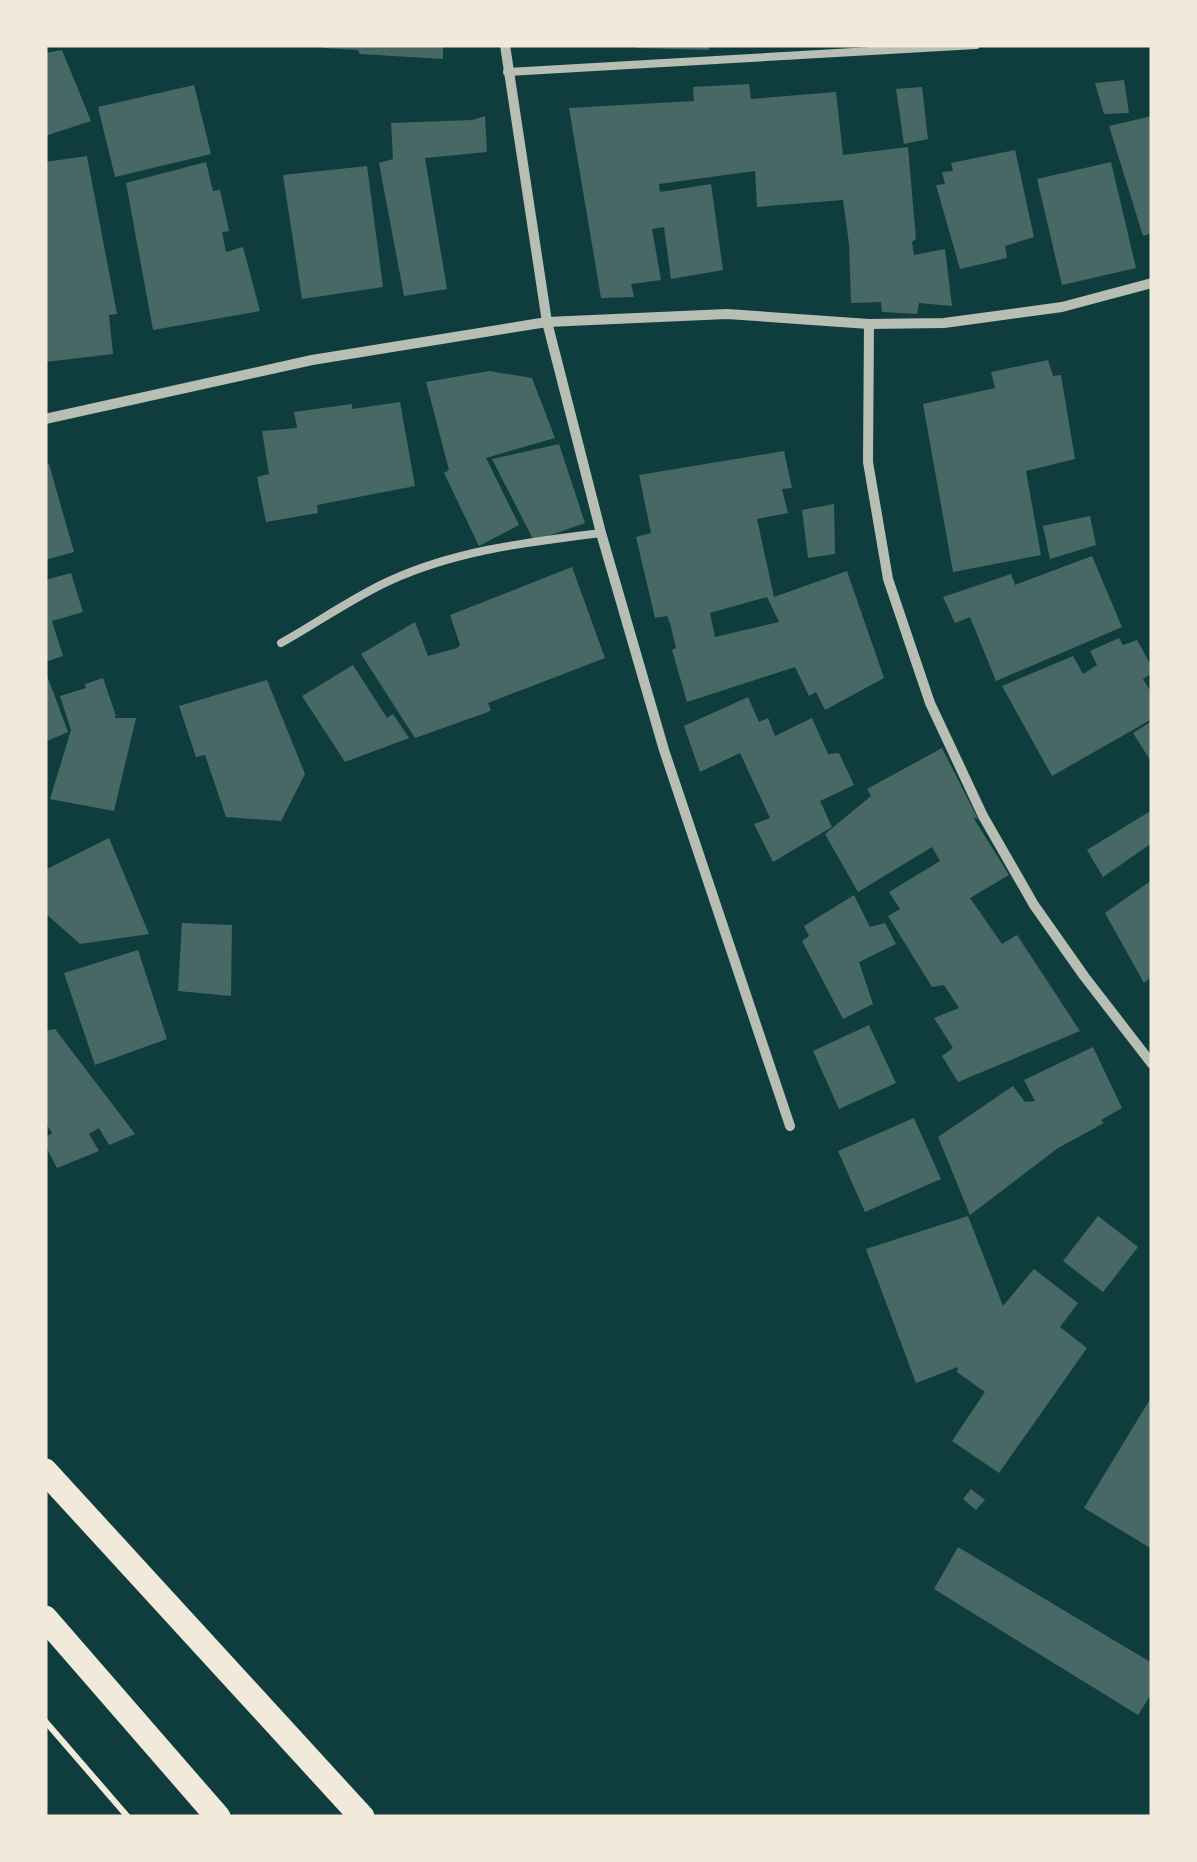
<svg xmlns="http://www.w3.org/2000/svg" width="1197" height="1862" font-family="'DM Sans',sans-serif">
	<style>
		.building { fill: #486865; fill-rule: evenodd }
		.lines { fill: none; stroke-linecap: round; stroke-linejoin: round }
		.path { stroke: #f1e9da; stroke-width: 6 }
		.service { stroke: #b8beb3; stroke-width: 8 }
		.minor { stroke: #b8beb3; stroke-width: 10 }
		.primary { stroke: #f1e9da; stroke-width: 25 }
	</style>
	<rect width="100%" height="100%" fill="#0f3d3e"/>
	<g class="building">
		<polygon points="323,45 443,45 443,59 360,54 358,50 323,48"/>
		<polygon points="636,45 709,45 709,50 636,48"/>
		<polygon points="62,50 91,121 45,136 45,53"/>
		<polygon points="1124,80 1129,113 1104,114 1095,83"/>
		<polygon points="749,84 751,99 836,92 843,155 908,147 916,239 912,242 914,255 945,249 952,306 919,303 917,314 882,312 881,302 851,303 849,244 843,200 757,207 755,171 659,184 660,192 711,184 723,270 671,279 664,227 652,229 661,280 631,284 634,297 601,298 569,108 694,101 693,87"/>
		<polygon points="194,85 211,154 115,177 98,107"/>
		<polygon points="922,87 928,139 904,144 896,89"/>
		<polygon points="485,116 487,152 425,158 447,289 404,296 379,163 393,159 391,123 472,120"/>
		<polygon points="1152,116 1152,233 1143,236 1109,126"/>
		<polygon points="1015,150 1034,237 1005,246 1007,258 960,269 936,185 945,184 942,172 953,171 951,163"/>
		<polygon points="87,156 117,314 109,315 113,354 45,362 45,162"/>
		<polygon points="206,162 213,191 220,190 229,231 222,232 226,252 243,247 260,311 153,330 126,183"/>
		<polygon points="1111,162 1136,268 1062,285 1037,179"/>
		<polygon points="367,166 383,287 302,299 283,175"/>
		<polygon points="1048,360 1053,376 1061,375 1075,459 1026,471 1041,555 953,572 923,404 995,388 991,372"/>
		<polygon points="489,371 532,378 555,438 486,458 519,525 479,546 444,473 449,470 426,382"/>
		<polygon points="400,402 415,486 317,505 318,513 266,522 257,477 269,474 262,431 297,428 294,412 352,404 352,409"/>
		<polygon points="559,444 585,523 534,541 492,459"/>
		<path d="M784,451L792,488L782,489L788,513L757,519L774,597L847,571L884,678L825,710L816,692L809,696L795,667L687,702L672,650L676,648L670,623L667,616L655,618L636,537L651,533L639,475ZM767,597L779,622L715,637L710,613Z"/>
		<polygon points="49,464 74,552 45,560 45,465"/>
		<polygon points="834,504 835,554 808,558 802,510"/>
		<polygon points="1090,516 1096,545 1050,559 1043,526"/>
		<polygon points="1092,556 1122,627 996,681 970,617 955,623 943,597 1011,574 1015,585"/>
		<polygon points="572,567 605,658 488,703 491,710 488,712 415,738 361,654 415,622 428,656 457,648 460,645 450,615"/>
		<polygon points="71,573 83,612 52,621 63,656 45,662 45,580"/>
		<polygon points="1119,638 1123,645 1137,640 1152,667 1152,673 1143,679 1152,694 1152,719 1052,776 1002,686 1073,656 1083,674 1097,665 1090,651"/>
		<polygon points="353,665 387,718 393,714 409,738 345,762 302,696"/>
		<polygon points="45,670 68,732 45,742"/>
		<polygon points="103,678 116,716 114,718 136,718 114,811 50,799 71,730 60,696 86,688 85,684"/>
		<polygon points="267,680 305,774 281,821 226,817 205,755 196,757 179,706"/>
		<polygon points="748,697 759,722 768,718 775,736 812,718 828,754 839,753 854,785 820,801 832,827 773,862 754,824 770,818 740,753 700,772 684,726"/>
		<polygon points="1152,721 1152,763 1133,733"/>
		<polygon points="942,748 978,819 973,817 1009,875 970,898 1002,944 1017,935 1080,1031 958,1082 942,1056 953,1048 934,1018 959,1008 944,985 932,987 888,916 900,909 889,892 940,861 932,847 858,892 825,834 871,796 867,789"/>
		<polygon points="1152,810 1152,843 1103,877 1087,850"/>
		<polygon points="109,838 149,934 80,944 45,913 45,870"/>
		<polygon points="1152,880 1152,976 1144,983 1105,913"/>
		<polygon points="854,895 870,927 885,923 896,944 859,962 873,1004 843,1019 802,941 809,936 804,926"/>
		<polygon points="182,923 232,925 231,996 178,991"/>
		<polygon points="138,950 167,1039 95,1065 64,973"/>
		<polygon points="869,1025 896,1083 839,1109 813,1051"/>
		<polygon points="55,1029 135,1134 109,1145 99,1128 89,1134 99,1151 57,1168 45,1145 45,1138 52,1133 45,1122 45,1031"/>
		<polygon points="1093,1047 1122,1108 1101,1120 1104,1123 1058,1148 970,1215 938,1137 1013,1086 1025,1102 1035,1101 1024,1080"/>
		<polygon points="914,1118 941,1179 865,1212 838,1151"/>
		<polygon points="968,1216 1003,1306 1034,1269 1078,1303 1060,1327 1087,1348 999,1473 952,1441 985,1392 957,1372 958,1367 916,1383 866,1249"/>
		<polygon points="1098,1216 1138,1247 1103,1292 1063,1261"/>
		<polygon points="1152,1396 1152,1549 1084,1508"/>
		<polygon points="971,1489 985,1500 976,1510 963,1499"/>
		<polygon points="958,1547 1152,1663 1152,1693 1138,1715 934,1589"/>
	</g>
	<g class="lines">
		<polyline class="path" points="45,1721 128,1817"/>
		<g class="service">
			<polyline points="507,72 976,45"/>
			<path d="M281,643C317,623 352,598 389,581C456,550 529,542 601,533"/>
		</g>
		<g class="minor">
			<polyline points="505,45 547,322 601,533 664,750 790,1126"/>
			<polyline points="869,324 868,462 888,579 930,703 983,816 1034,905 1084,976 1152,1064"/>
			<polyline points="45,419 312,360 547,322 727,314 869,324 944,323 1062,307 1152,283"/>
		</g>
		<g class="primary">
			<polyline points="45,1471 362,1817"/>
			<polyline points="45,1618 218,1817"/>
		</g>
	</g>
	<rect width="1197" height="1862" fill="none" stroke="#f1e9da" stroke-width="95"/>
</svg>
